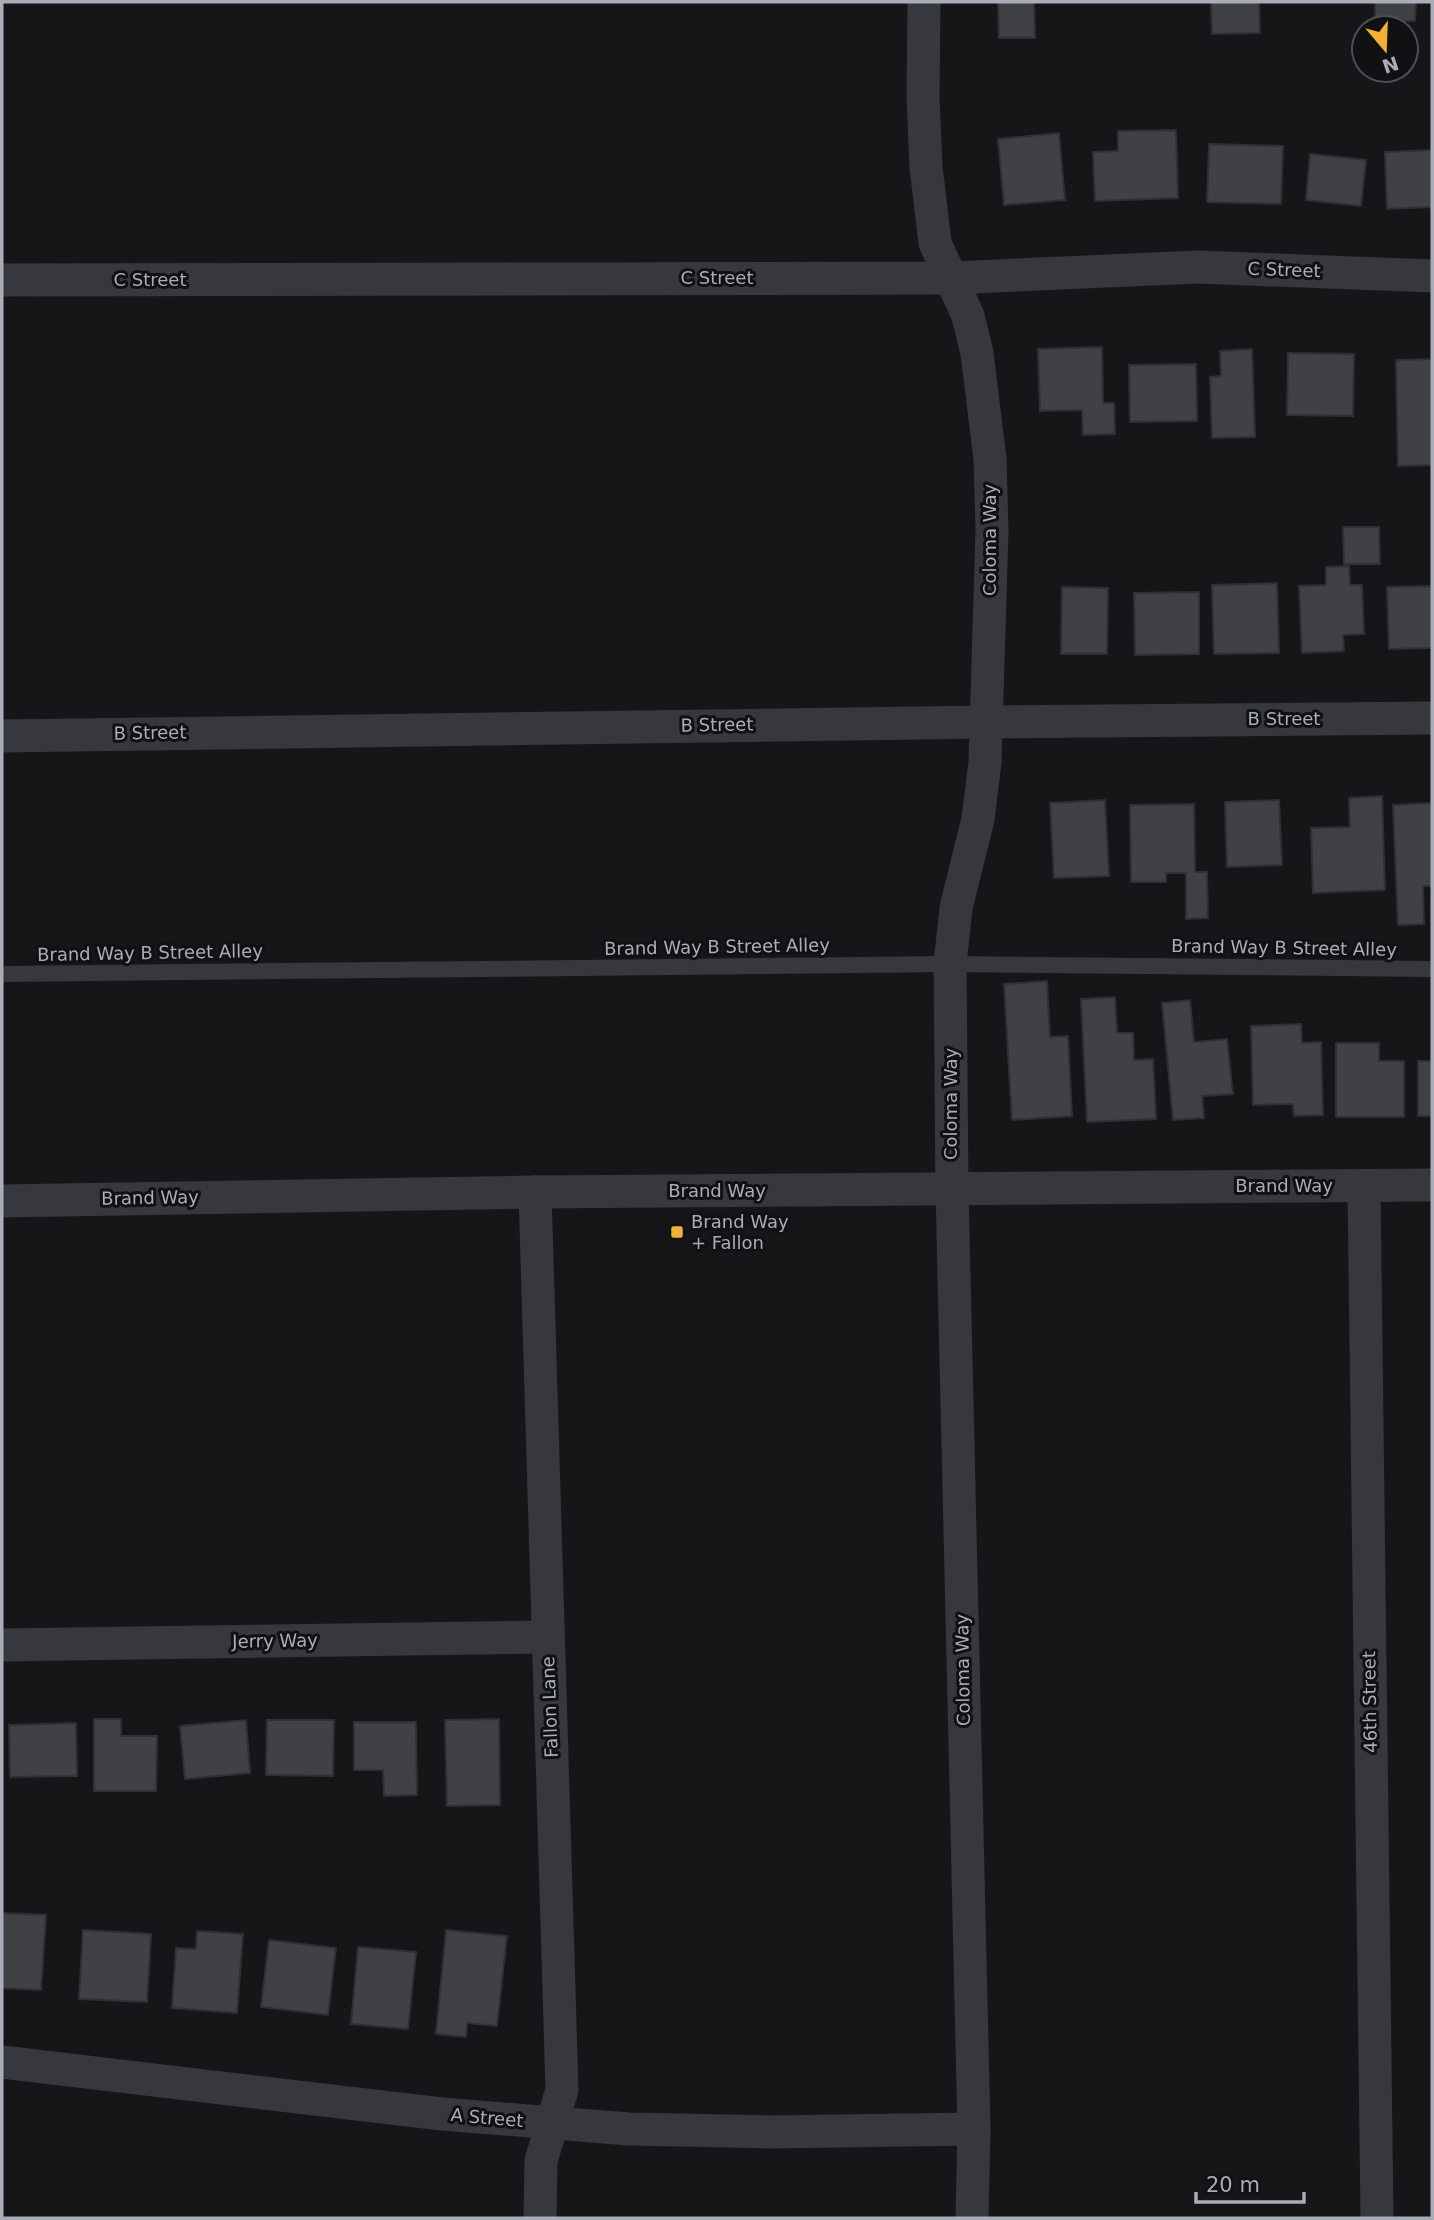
<svg xmlns="http://www.w3.org/2000/svg" width="1434" height="2220" font-family="'DejaVu Sans',sans-serif">
	<style>
		.building { fill: #404145; stroke: #303034; stroke-width: 2 }
		.lines { fill: none; stroke-linecap: round; stroke-linejoin: round }
		.service { stroke: #37383d; stroke-width: 16 }
		.minor { stroke: #37383d; stroke-width: 33 }
		.poi-dot { fill: #f2b134; stroke: #111113; stroke-width: 2.5 }
		.labels { text-anchor: middle; stroke-width: 6; stroke-linejoin: round; paint-order: stroke }
		.street-label { font-size: 18px; fill: #a8adb8; stroke: #111113 }
		.poi-label { font-size: 18px; fill: #a8adb8; stroke: #111113; text-anchor: start }
	</style>
	<rect width="100%" height="100%" fill="#161618"/>
	<g class="building">
		<polygon points="998,2 1034,2 1035,38 999,38"/>
		<polygon points="1211,2 1259,2 1260,33 1212,34"/>
		<polygon points="1375,2 1416,2 1415,21 1375,21"/>
		<polygon points="1176,130 1178,198 1095,201 1093,152 1118,151 1118,131"/>
		<polygon points="1059,133 1065,200 1004,205 998,139"/>
		<polygon points="1209,144 1283,146 1281,204 1207,202"/>
		<polygon points="1432,150 1432,207 1387,209 1385,152"/>
		<polygon points="1310,154 1366,160 1361,206 1306,200"/>
		<polygon points="1102,347 1103,403 1114,403 1115,434 1083,435 1082,410 1040,411 1038,349"/>
		<polygon points="1252,349 1255,437 1212,438 1210,377 1221,376 1220,351"/>
		<polygon points="1288,353 1354,354 1353,416 1287,415"/>
		<polygon points="1432,359 1432,465 1398,466 1396,360"/>
		<polygon points="1196,364 1197,421 1130,422 1129,365"/>
		<polygon points="1343,527 1379,527 1380,564 1344,564"/>
		<polygon points="1349,566 1350,585 1362,585 1364,634 1343,635 1344,651 1302,653 1299,586 1326,585 1326,567"/>
		<polygon points="1277,583 1279,653 1214,654 1212,585"/>
		<polygon points="1432,586 1432,648 1389,649 1387,587"/>
		<polygon points="1062,587 1108,588 1107,654 1061,654"/>
		<polygon points="1199,592 1199,654 1135,655 1134,593"/>
		<polygon points="1382,796 1385,890 1313,893 1311,828 1350,827 1349,798"/>
		<polygon points="1105,800 1109,876 1054,878 1050,803"/>
		<polygon points="1279,800 1282,865 1227,867 1225,802"/>
		<polygon points="1432,803 1432,886 1423,886 1424,924 1398,925 1393,805"/>
		<polygon points="1194,804 1195,872 1207,872 1208,918 1186,919 1186,873 1166,873 1166,882 1131,882 1130,805"/>
		<polygon points="1047,981 1050,1037 1068,1036 1072,1116 1012,1120 1004,984"/>
		<polygon points="1115,997 1117,1033 1133,1033 1134,1060 1153,1059 1156,1119 1087,1122 1081,999"/>
		<polygon points="1190,1000 1194,1042 1227,1039 1233,1094 1202,1096 1204,1118 1173,1120 1162,1003"/>
		<polygon points="1301,1024 1302,1043 1321,1042 1323,1115 1294,1116 1293,1104 1253,1105 1251,1026"/>
		<polygon points="1336,1043 1379,1043 1379,1061 1404,1061 1404,1117 1336,1117"/>
		<rect x="1418" y="1061" width="14" height="55"/>
		<polygon points="94,1719 121,1719 121,1736 157,1736 156,1791 94,1791"/>
		<polygon points="499,1719 500,1805 447,1806 445,1720"/>
		<polygon points="246,1720 250,1773 185,1779 180,1726"/>
		<polygon points="267,1720 334,1720 333,1776 266,1775"/>
		<polygon points="354,1722 416,1722 417,1795 384,1796 383,1770 354,1770"/>
		<polygon points="76,1723 77,1776 10,1777 9,1725"/>
		<polygon points="2,1913 46,1915 41,1990 2,1988"/>
		<polygon points="83,1930 151,1934 147,2002 79,1999"/>
		<polygon points="446,1930 507,1936 497,2026 467,2023 466,2037 436,2034"/>
		<polygon points="197,1931 243,1934 237,2013 172,2008 176,1948 196,1949"/>
		<polygon points="269,1940 336,1948 328,2015 261,2007"/>
		<polygon points="358,1947 416,1952 408,2029 351,2024"/>
	</g>
	<g class="lines">
		<polyline class="service" points="2,974 950,964 1432,969"/>
		<g class="minor">
			<polyline points="924,2 923,97 926,167 935,243 968,316 977,353 990,459 992,530 985,762 978,819 956,908 950,964 952,1189 974,2129 972,2218"/>
			<polyline points="2,280 951,278 1197,267 1432,276"/>
			<polyline points="2,736 987,722 1432,718"/>
			<polyline points="1364,1186 1377,2218"/>
			<polyline points="535,1192 562,2090 541,2161 540,2218"/>
			<polyline points="2,1201 535,1192 1432,1185"/>
			<polyline points="2,1645 548,1637"/>
			<polyline points="2,2062 442,2114 629,2129 771,2132 974,2129"/>
		</g>
	</g>
	<rect class="poi-dot" x="670" y="1225" width="14" height="14" rx="3.5"/>
	<g class="labels">
		<g class="street-label">
			<text transform="translate(1284 270) rotate(2)" y="6">C Street</text>
			<text x="717" y="284">C Street</text>
			<text x="150" y="286">C Street</text>
			<text transform="translate(990 540) rotate(-90)" y="6">Coloma Way</text>
			<text x="1284" y="725">B Street</text>
			<text transform="translate(717 725) rotate(-1)" y="6">B Street</text>
			<text transform="translate(150 733) rotate(-1)" y="6">B Street</text>
			<text transform="translate(717 947) rotate(-1)" y="6">Brand Way B Street Alley</text>
			<text transform="translate(1284 948) rotate(1)" y="6">Brand Way B Street Alley</text>
			<text transform="translate(150 953) rotate(-1)" y="6">Brand Way B Street Alley</text>
			<text transform="translate(951 1104) rotate(-90)" y="6">Coloma Way</text>
			<text x="1284" y="1192">Brand Way</text>
			<text x="717" y="1197">Brand Way</text>
			<text transform="translate(150 1198) rotate(-1)" y="6">Brand Way</text>
			<text transform="translate(275 1641) rotate(-1)" y="6">Jerry Way</text>
			<text transform="translate(963 1670) rotate(-91)" y="6">Coloma Way</text>
			<text transform="translate(1370 1702) rotate(-91)" y="6">46th Street</text>
			<text transform="translate(550 1707) rotate(-92)" y="6">Fallon Lane</text>
			<text transform="translate(487 2118) rotate(5)" y="6">A Street</text>
		</g>
		<g class="poi-label">
			<text x="691" y="1228">Brand Way<tspan x="691" dy="21">+ Fallon</tspan></text>
		</g>
	</g>
	<rect width="1434" height="2220" fill="none" stroke="#a8adb8" stroke-width="7"/>
	<g transform="translate(1385 49) rotate(161)"><circle r="33" fill="#111113" stroke="#4d4f55" stroke-width="2"/>
	<path d="M0-5L12 26L0 18L-12 26Z" fill="#f2b134"/>
	<text y="-10" font-size="19" font-weight="bold" text-anchor="middle" fill="#a8adb8">N</text>
	</g>
	<path d="M1196 2192v10h108v-10" fill="none" stroke="#a8adb8" stroke-width="3.5"/>
	<text x="1206" y="2192" font-size="21" fill="#a8adb8" stroke="#111113" stroke-width="5" paint-order="stroke">20 m</text>
</svg>
